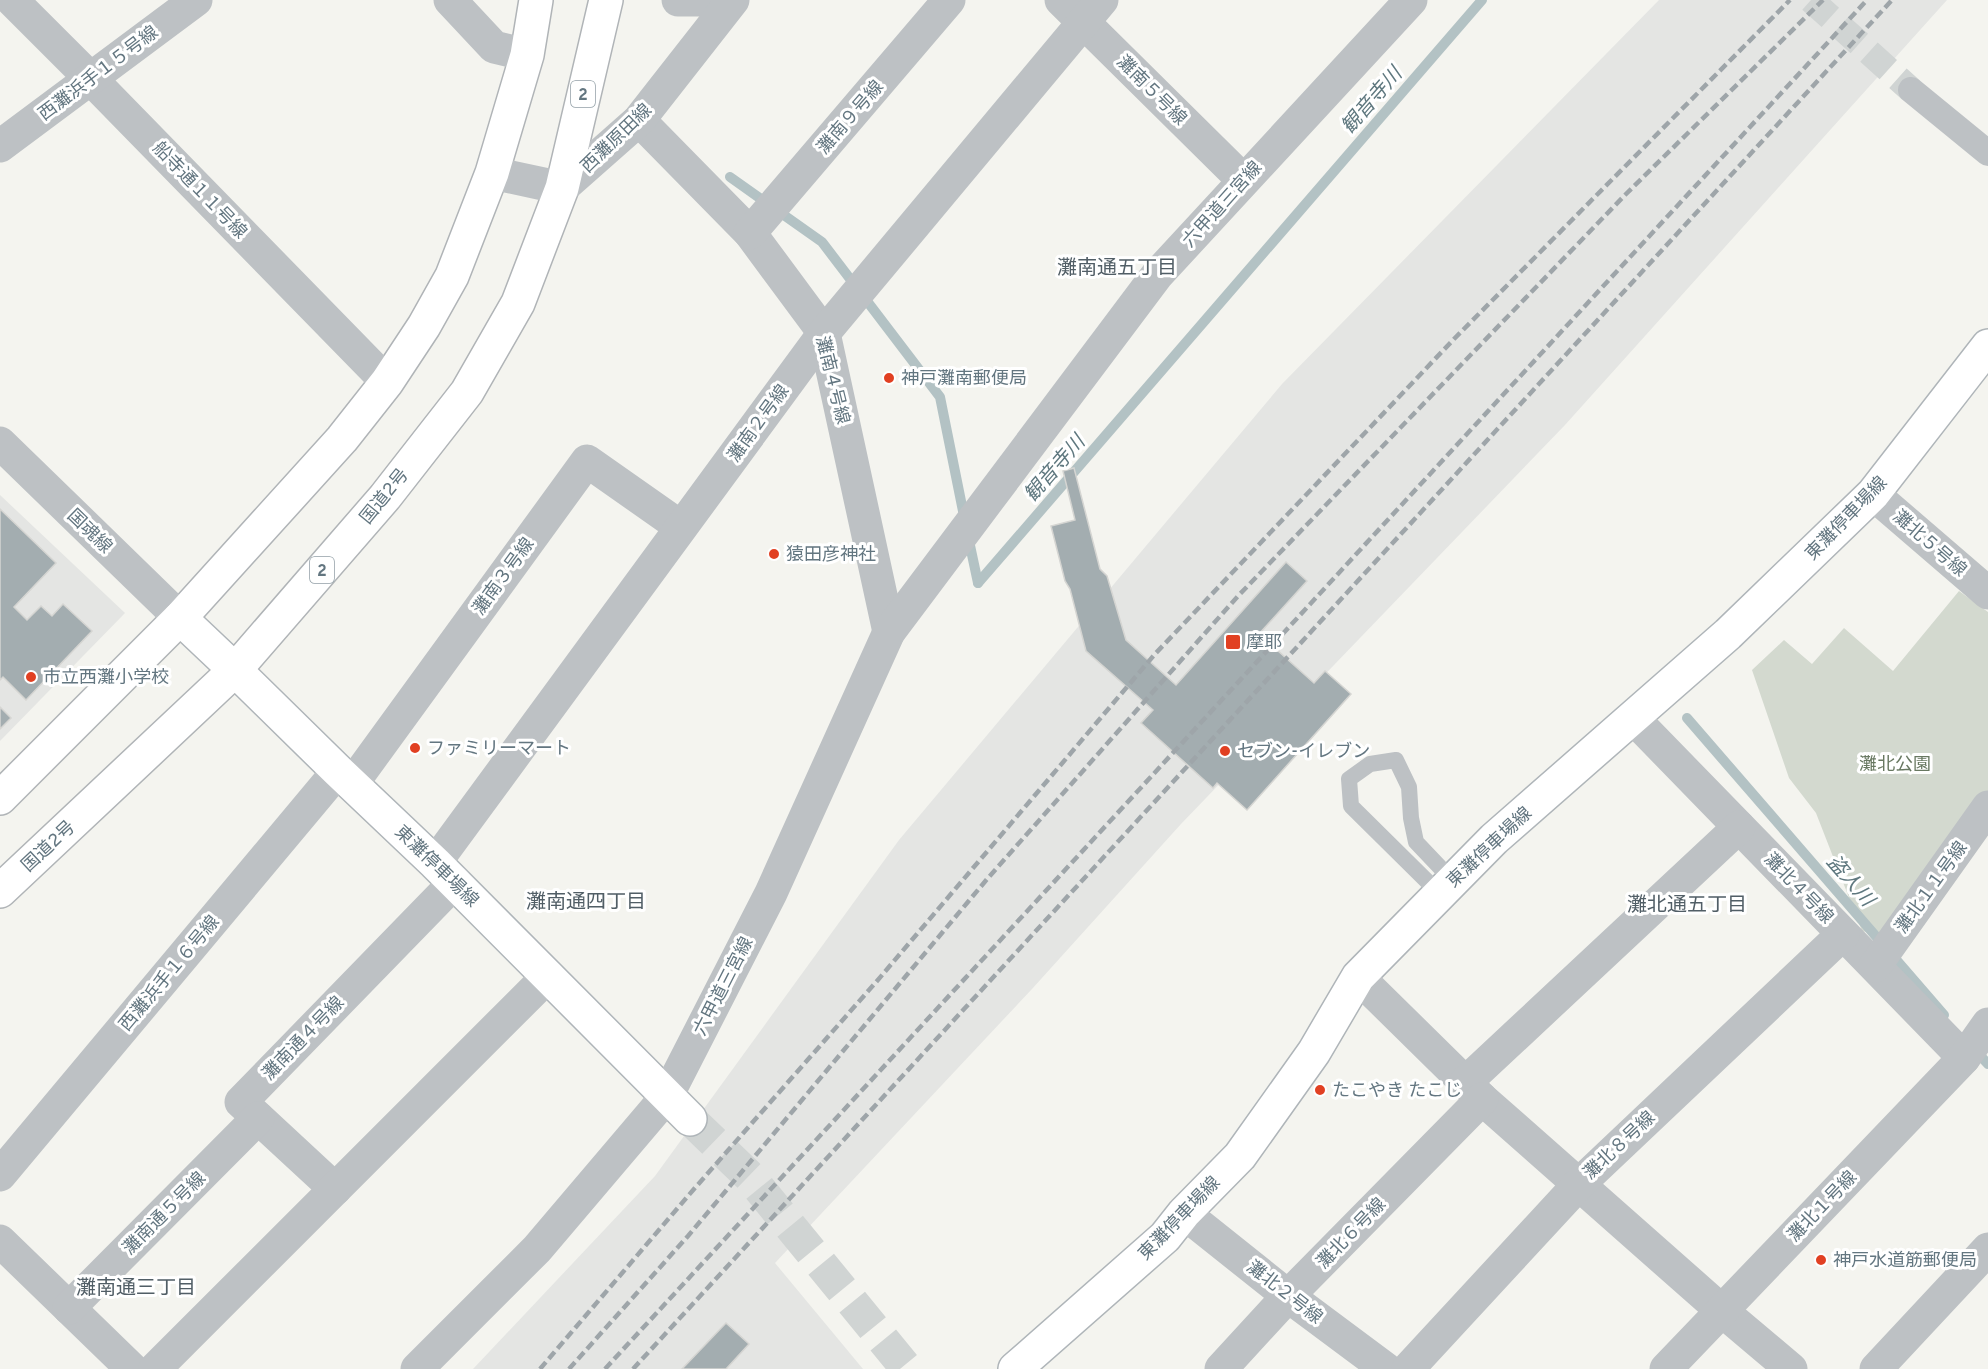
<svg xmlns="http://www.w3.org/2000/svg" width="1988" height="1369" font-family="Overpass,'Noto Sans JP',sans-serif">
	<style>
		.built { fill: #e4e5e3 }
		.green { fill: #d3d9cf }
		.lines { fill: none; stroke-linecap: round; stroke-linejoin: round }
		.stream { stroke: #b3c2c4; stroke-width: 10 }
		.building { fill: #a3adb0; stroke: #d5d5d2; stroke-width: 1.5 }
		.pedestrian-tunnel { stroke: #d0d4d3; stroke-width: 26; stroke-dasharray: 26 13; stroke-linecap: butt }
		.secondary-tunnel { stroke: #d0d4d3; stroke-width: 33; stroke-dasharray: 33 16; stroke-linecap: butt }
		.secondary-casing { stroke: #afb5b9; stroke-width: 36 }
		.trunk-casing { stroke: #b0b4b7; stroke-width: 36 }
		.service { stroke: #bdc1c4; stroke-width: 16 }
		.pedestrian { stroke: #bdc1c4; stroke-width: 26 }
		.minor { stroke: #bdc1c4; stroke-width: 33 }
		.tertiary { stroke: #bdc1c4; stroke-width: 33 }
		.secondary { stroke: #fff; stroke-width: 33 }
		.trunk { stroke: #fff; stroke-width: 33 }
		.rail { stroke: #9ea5a9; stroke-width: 4.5; stroke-dasharray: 9 4.5; stroke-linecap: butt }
		.poi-dot { fill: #e14022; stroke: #fff; stroke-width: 2 }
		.labels { text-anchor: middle; stroke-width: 6; stroke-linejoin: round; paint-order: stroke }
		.shield { fill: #fff; stroke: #929fa6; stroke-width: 1.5 }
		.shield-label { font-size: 16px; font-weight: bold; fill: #637680 }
		.street-label { font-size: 18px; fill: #637680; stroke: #fff }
		.poi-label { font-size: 18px; fill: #637680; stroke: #fff; text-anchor: start }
		.park-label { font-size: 18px; fill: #687861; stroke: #fff }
		.water-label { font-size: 20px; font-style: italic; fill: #5f787f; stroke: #fff }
		.neighbourhood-label { font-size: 20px; fill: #515e66; stroke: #fff }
	</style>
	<rect width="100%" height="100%" fill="#f4f4ef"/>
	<g class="built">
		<polygon points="1659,0 1947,0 1565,425 1181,824 1032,989 775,1263 863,1369 473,1369 655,1176 899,840 1282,384"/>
		<polygon points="0,495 125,613 0,741"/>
	</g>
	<polygon class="green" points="1959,591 1988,612 1988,793 1884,936 1862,931 1816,813 1789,778 1752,670 1784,640 1812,664 1844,628 1893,671"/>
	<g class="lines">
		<g class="stream">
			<polyline points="730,177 822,242 940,397 965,521"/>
			<polyline points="968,536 978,583"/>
			<polyline points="978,583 1482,0"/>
			<polyline points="1687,718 1944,1015"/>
			<polyline points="1974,1049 1988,1064"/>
		</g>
	</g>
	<g class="building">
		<polygon points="1074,468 1100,569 1107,576 1126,640 1176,685 1286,562 1307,581 1259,634 1314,683 1325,671 1351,694 1247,810 1217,783 1213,788 1141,723 1153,710 1086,651 1070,589 1065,581 1051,526 1075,520 1063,471"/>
		<polygon points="0,509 56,563 14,607 27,620 41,606 52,616 63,604 92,631 26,700 3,677 0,680"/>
		<polygon points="0,707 11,718 0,729"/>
		<polygon points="726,1323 749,1344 726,1369 682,1369"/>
	</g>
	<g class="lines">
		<polyline class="pedestrian-tunnel" points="1811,0 1911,90"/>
		<polyline class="secondary-tunnel" points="690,1119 749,1176 907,1369"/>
		<defs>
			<g id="secondary">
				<polyline points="180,618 235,670 338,771 435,863 690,1119"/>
				<polyline points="1015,1369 1165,1237 1184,1213 1240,1156 1314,1052 1358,977 1494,839 1728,634 1873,494 1988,346"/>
			</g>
			<g id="trunk">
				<polyline points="0,798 180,618 342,439 387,382 424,326 452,276 492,173 527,55 536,0"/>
				<polyline points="0,891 235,670 385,497 467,392 518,303 562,188 606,0"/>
			</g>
		</defs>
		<use href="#secondary" class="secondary-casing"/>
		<use href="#trunk" class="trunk-casing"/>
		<polyline class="service" points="1440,894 1351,806 1349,779 1370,764 1396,760 1409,787 1411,818 1416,842 1453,881"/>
		<polyline class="pedestrian" points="1911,90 1988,153"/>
		<g class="minor">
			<polyline points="12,0 91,79 387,382"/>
			<polyline points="450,0 494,47 527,55"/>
			<polyline points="678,0 699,0"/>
			<polyline points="1061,0 1243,180"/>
			<polyline points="639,120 750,233 824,333 889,632"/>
			<polyline points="0,146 196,0"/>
			<polyline points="750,233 949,0"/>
			<polyline points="1873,494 1988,593"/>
			<polyline points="1633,718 1964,1058"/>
			<polyline points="352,784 587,461 681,527"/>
			<polyline points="435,863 824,333 1102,0"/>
			<polyline points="1875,966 1988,807"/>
			<polyline points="1358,977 1482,1099 1721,1310 1791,1369"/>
			<polyline points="1466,1082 1739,827"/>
			<polyline points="0,1175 338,771"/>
			<polyline points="335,1189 241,1102 455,882"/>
			<polyline points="1184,1213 1288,1296 1386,1369"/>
			<polyline points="0,1241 132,1369"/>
			<polyline points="69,1308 258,1118"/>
			<polyline points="155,1369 548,976"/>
			<polyline points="1221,1369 1288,1296 1482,1099"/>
			<polyline points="1408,1369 1579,1184 1843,934"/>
			<polyline points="1666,1369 1964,1058 1988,1024"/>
			<polyline points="1876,1369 1988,1249"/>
		</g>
		<g class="tertiary">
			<polyline points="492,173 562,188 639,120 733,0"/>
			<polyline points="0,443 180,618"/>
			<polyline points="417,1369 537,1249 667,1096 771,893 889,632 1157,275 1411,0"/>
		</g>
		<use href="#secondary" class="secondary"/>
		<use href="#trunk" class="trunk"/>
		<g class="rail">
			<polyline points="540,1369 694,1189 877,981 1155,654 1454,339 1790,0"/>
			<polyline points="569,1369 688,1236 988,878 1238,596 1625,195 1823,0"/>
			<polyline points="605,1369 1867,0"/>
			<polyline points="633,1369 1892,0"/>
		</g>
	</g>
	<g class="poi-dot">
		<circle cx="889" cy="378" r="6"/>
		<circle cx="774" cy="554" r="6"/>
		<rect x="1225" y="634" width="16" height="16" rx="3"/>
		<circle cx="31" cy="677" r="6"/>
		<circle cx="415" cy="748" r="6"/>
		<circle cx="1225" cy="751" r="6"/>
		<circle cx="1320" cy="1090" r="6"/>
		<circle cx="1821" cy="1260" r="6"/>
	</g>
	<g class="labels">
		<g class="shield">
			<rect x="571" y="81" width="24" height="26" rx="4.5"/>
			<rect x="310" y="557" width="24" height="26" rx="4.5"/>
		</g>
		<g class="shield-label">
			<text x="583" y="100">2</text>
			<text x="322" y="576">2</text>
		</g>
		<g class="street-label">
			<text transform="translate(98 73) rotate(-37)" y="6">西灘浜手１５号線</text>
			<text transform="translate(1152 90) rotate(45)" y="6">灘南５号線</text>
			<text transform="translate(850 117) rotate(-49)" y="6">灘南９号線</text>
			<text transform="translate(616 138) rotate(-44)" y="6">西灘原田線</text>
			<text transform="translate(200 190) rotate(46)" y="6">船寺通１１号線</text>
			<text transform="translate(1222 204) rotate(-48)" y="6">六甲道三宮線</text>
			<text transform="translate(833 380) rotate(76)" y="6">灘南４号線</text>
			<text transform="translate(758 423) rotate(-54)" y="6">灘南２号線</text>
			<text transform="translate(384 496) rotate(-51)" y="6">国道2号</text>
			<text transform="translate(1846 518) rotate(-46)" y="6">東灘停車場線</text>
			<text transform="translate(90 531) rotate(44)" y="6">国魂線</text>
			<text transform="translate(1930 543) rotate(41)" y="6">灘北５号線</text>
			<text transform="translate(503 576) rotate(-54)" y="6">灘南３号線</text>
			<text transform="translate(48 846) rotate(-43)" y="6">国道2号</text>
			<text transform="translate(1489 847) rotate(-43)" y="6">東灘停車場線</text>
			<text transform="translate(437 866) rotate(44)" y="6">東灘停車場線</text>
			<text transform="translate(1931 887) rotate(-54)" y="6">灘北１１号線</text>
			<text transform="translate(1799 888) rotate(46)" y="6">灘北４号線</text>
			<text transform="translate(169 973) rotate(-50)" y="6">西灘浜手１６号線</text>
			<text transform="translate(723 986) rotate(-63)" y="6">六甲道三宮線</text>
			<text transform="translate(303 1038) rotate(-46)" y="6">灘南通４号線</text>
			<text transform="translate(1619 1145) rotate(-43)" y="6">灘北８号線</text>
			<text transform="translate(1822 1206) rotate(-46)" y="6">灘北１号線</text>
			<text transform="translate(164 1213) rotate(-45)" y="6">灘南通５号線</text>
			<text transform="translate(1179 1218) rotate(-46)" y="6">東灘停車場線</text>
			<text transform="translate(1351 1233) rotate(-46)" y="6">灘北６号線</text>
			<text transform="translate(1285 1292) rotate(38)" y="6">灘北２号線</text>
		</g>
		<g class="poi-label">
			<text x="901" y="384">神戸灘南郵便局</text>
			<text x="786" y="560">猿田彦神社</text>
			<text x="1246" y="648">摩耶</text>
			<text x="43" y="683">市立西灘小学校</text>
			<text x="427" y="754">ファミリーマート</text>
			<text x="1237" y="757">セブン-イレブン</text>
			<text x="1332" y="1096">たこやき たこじ</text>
			<text x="1833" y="1266">神戸水道筋郵便局</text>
		</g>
		<g class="park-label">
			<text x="1895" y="770">灘北公園</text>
		</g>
		<g class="water-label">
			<text transform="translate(1371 100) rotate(-49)" y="7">観音寺川</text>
			<text transform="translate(1054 468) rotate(-49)" y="7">観音寺川</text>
			<text transform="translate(1851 880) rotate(49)" y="7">盗人川</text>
		</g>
		<g class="neighbourhood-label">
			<text x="1117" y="274">灘南通五丁目</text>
			<text x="586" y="908">灘南通四丁目</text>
			<text x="1687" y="911">灘北通五丁目</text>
			<text x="136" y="1294">灘南通三丁目</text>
		</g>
	</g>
</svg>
